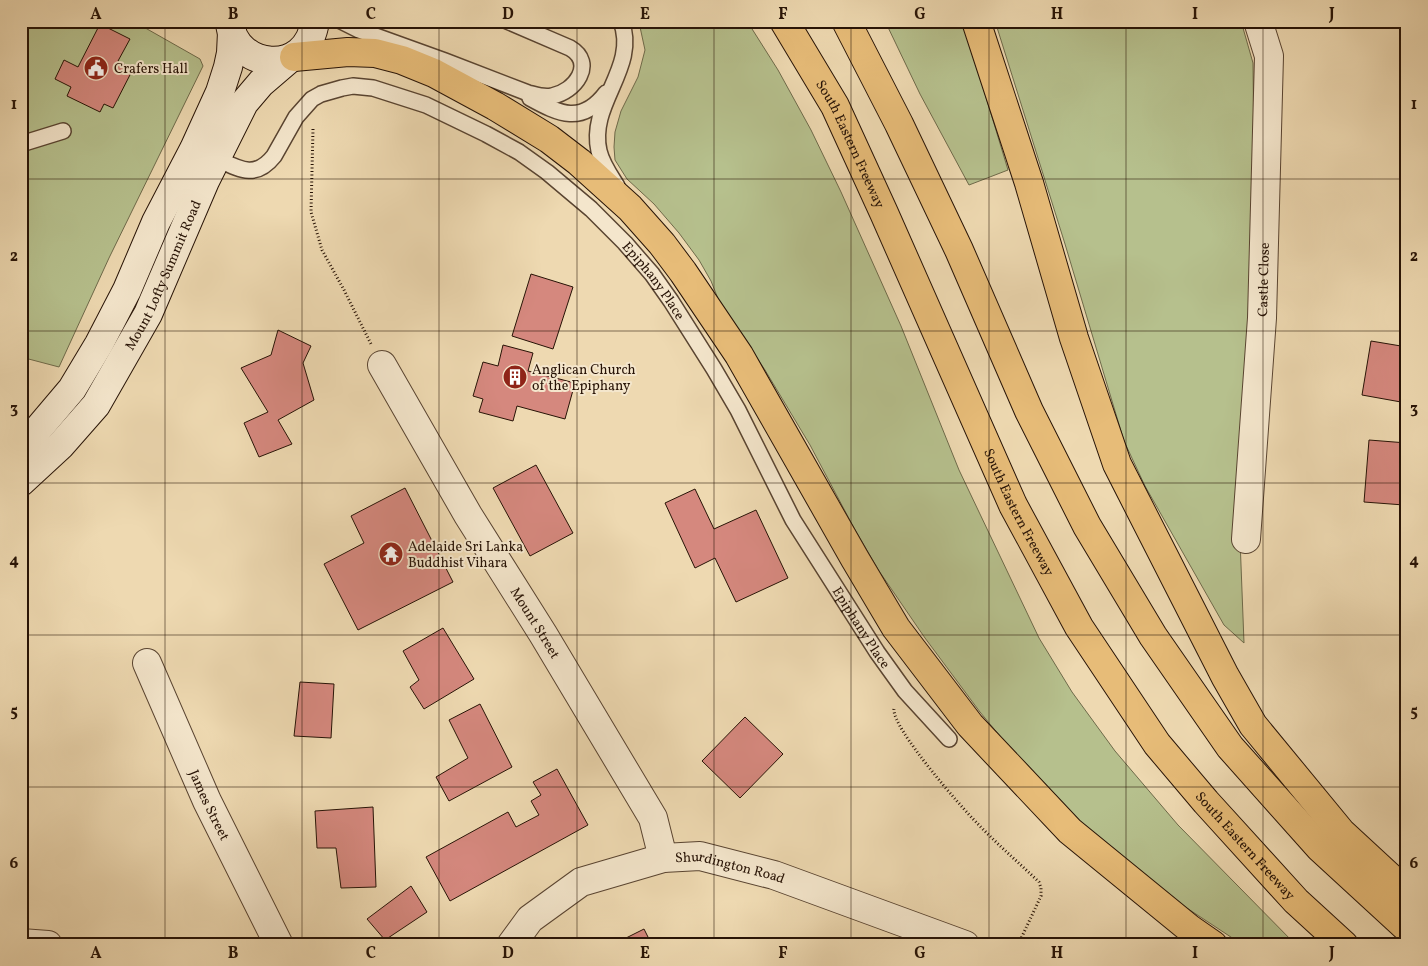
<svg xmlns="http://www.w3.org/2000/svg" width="1428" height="966" font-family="Vollkorn,serif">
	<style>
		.green { fill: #b6c08d; stroke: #6e6a4a }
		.building { fill: #d5887e; stroke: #271306 }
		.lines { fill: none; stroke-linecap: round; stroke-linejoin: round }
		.service-casing { stroke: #594431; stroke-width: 18 }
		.minor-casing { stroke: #594431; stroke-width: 30 }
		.secondary-casing { stroke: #271306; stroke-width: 30 }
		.motorway-casing { stroke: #271306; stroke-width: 30 }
		.path { stroke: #271306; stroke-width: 3; stroke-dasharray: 1 2.5; stroke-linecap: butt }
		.service { stroke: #f4e6cc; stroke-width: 15 }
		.minor { stroke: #f4e6cc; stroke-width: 28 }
		.secondary { stroke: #f4e6cc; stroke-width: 28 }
		.motorway { stroke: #e7bc78; stroke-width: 28 }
		.grid { fill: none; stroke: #271306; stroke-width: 1; stroke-opacity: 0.55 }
		.labels { text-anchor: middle; stroke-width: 4; stroke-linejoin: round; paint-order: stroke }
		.poi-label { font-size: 14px; fill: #271306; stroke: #f4e6cc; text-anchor: start }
		.street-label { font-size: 14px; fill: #271306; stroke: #f4e6cc }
		.neatline { fill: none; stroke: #271306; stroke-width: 2 }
		.grid-label { font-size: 16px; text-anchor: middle; font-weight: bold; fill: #271306 }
	</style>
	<rect width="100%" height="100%" fill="#eed9b1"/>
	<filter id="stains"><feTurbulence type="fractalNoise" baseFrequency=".004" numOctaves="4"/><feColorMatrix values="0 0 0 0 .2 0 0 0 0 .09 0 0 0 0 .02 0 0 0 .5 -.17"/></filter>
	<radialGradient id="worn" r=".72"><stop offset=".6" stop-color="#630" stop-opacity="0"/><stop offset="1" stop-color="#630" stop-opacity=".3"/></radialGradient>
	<g class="green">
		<polygon points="21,21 133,21 200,59 203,66 109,258 59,367 21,357"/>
		<polygon points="637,21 747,21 778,70 811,130 841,192 901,326 959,470 1039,638 1072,692 1115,751 1178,825 1296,945 1243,945 1164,893 1109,848 1057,801 1009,747 980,712 925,638 879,571 854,528 810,445 765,370 719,301 711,281 699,260 679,233 654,204 627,179 615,160 614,147 615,132 621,111 638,77 645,50 640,27"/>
		<polygon points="885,21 963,21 1008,170 969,185 920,94"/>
		<polygon points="995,21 1241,21 1253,63 1254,157 1250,324 1240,539 1244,643 1224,625 1145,486 1124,441 1065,244"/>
	</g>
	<g class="building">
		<polygon points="100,24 130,39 118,61 133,69 113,108 104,104 100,112 67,96 71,87 55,79 64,60 78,67"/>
		<polygon points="531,274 573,287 553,349 512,336"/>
		<polygon points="278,330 311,346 303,363 314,400 278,420 292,444 259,457 244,423 268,412 241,368 271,355"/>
		<polygon points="1371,341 1407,347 1407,368 1401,402 1362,395"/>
		<polygon points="503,345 533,353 528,371 575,383 565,419 517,406 513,421 479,412 483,399 473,396 483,362 498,366"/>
		<polygon points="1369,440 1407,443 1407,471 1404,505 1364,502"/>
		<polygon points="536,465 573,533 530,556 493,488"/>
		<polygon points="405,488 453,582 358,630 324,564 364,543 351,516"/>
		<polygon points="695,489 714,529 756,510 788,578 736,602 715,558 695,568 665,503"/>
		<polygon points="443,628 474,679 424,709 410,687 419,680 403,651"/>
		<polygon points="300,682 334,684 331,738 294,736"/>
		<polygon points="480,704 512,767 449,801 436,777 468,758 449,720"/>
		<polygon points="745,717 783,754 740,798 702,761"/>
		<polygon points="557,769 588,825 450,901 426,857 508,812 516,827 539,815 531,801 541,795 533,782"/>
		<polygon points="373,807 376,887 341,888 336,848 317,848 315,811"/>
		<polygon points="411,886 427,912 385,940 367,919"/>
		<polygon points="644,929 652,945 612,945"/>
	</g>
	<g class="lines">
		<defs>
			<g id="service">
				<path d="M341,21L359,30L445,61L528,93C536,95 544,98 552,96C575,92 596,63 570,48L507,21"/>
				<path d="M530,98C559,114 582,125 606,93"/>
				<polyline points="21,144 63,131"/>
				<path id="s1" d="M216,158C239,169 255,180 274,156L296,117L312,99L321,94L342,88L353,86L373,88L426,105L486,134L519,152L547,172L591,209L625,243L652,274L671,301L714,369L738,410L793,520L877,652L905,691L949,739"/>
				<path d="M617,186C610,175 602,164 599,151C588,103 639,68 621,21"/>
			</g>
			<g id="minor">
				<path id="s2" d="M382,365L468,515L543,634L653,818L663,858"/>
				<path id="s3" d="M1246,539L1262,318L1269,56L1258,21"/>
				<path id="s4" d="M147,663L207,801L279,945"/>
				<polyline points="21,943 48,945"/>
				<path id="s5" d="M511,945L530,919L581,882L663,858L700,856L774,875L965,945"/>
			</g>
			<g id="secondary">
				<path d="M230,23C234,68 307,79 315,21"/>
				<polyline points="21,447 28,441 72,389 99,344 127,290 156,222 194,149 220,92 228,67 231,53 232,32"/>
				<path id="s6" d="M21,482L60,446L96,405L148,314L205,181L244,103L261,83L289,59"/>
			</g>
			<g id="motorway">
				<path id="s7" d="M784,21L835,106L884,213L1013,505L1079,627L1157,744L1206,802L1296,901L1344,945"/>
				<polyline points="846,21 899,124 959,250 1029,411 1087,526 1153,636 1230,747 1320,848 1407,928"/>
				<polyline points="976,21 1029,183 1074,338 1117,464 1225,676 1253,725 1341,832 1407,893"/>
				<polyline points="294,57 348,52 375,53 402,60 434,73 495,106 549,139 579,162 630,208 662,244 683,272 739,355 855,559 896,628 970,725 1070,831 1190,929 1213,945"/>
			</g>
		</defs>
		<use href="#service" class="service-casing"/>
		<use href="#minor" class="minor-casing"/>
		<use href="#secondary" class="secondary-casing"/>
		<use href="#motorway" class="motorway-casing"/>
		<g class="path">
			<polyline points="313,129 311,212 322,250 344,290 371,344"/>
			<path d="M894,709C892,728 961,807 977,823C997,844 1018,862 1039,882L1041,888V896L1018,945"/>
		</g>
		<use href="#service" class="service"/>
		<use href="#minor" class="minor"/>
		<use href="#secondary" class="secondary"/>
		<use href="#motorway" class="motorway"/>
	</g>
	<path class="grid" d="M165,21V945M302,21V945M439,21V945M577,21V945M714,21V945M851,21V945M989,21V945M1126,21V945M1263,21V945M21,179H1407M21,331H1407M21,483H1407M21,635H1407M21,787H1407"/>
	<defs>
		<symbol id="civic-disc" viewBox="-11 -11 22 22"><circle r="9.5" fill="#8f2418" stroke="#f4e6cc"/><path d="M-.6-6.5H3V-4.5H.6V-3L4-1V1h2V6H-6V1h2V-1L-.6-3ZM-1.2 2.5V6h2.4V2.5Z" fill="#fff"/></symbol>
		<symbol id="building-disc" viewBox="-11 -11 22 22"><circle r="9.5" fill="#8f2418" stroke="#f4e6cc"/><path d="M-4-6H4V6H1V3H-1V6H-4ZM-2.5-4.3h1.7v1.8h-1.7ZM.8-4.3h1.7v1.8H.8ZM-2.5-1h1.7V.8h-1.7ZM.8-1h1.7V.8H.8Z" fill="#fff"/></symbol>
		<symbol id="temple-disc" viewBox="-11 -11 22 22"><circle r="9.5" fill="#8f2418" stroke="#f4e6cc"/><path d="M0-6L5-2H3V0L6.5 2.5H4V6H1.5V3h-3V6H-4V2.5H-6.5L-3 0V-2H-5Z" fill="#fff"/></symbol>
	</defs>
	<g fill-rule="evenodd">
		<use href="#civic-disc" x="82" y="54" width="28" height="28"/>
		<use href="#building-disc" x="501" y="363" width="28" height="28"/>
		<use href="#temple-disc" x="377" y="540" width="28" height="28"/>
	</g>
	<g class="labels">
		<g class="poi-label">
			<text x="114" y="73">Crafers Hall</text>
			<text x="532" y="374">Anglican Church<tspan x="532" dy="16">of the Epiphany</tspan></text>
			<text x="408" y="551">Adelaide Sri Lanka<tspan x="408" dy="16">Buddhist Vihara</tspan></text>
		</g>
		<g class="street-label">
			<text dy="5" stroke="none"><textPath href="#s7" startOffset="140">South Eastern Freeway</textPath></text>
			<text dy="5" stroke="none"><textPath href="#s6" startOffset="254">Mount Lofty Summit Road</textPath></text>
			<text dy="5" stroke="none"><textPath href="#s3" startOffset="260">Castle Close</textPath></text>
			<text dy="5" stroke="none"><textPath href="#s1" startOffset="545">Epiphany Place</textPath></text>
			<text dy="5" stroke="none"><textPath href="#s7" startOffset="545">South Eastern Freeway</textPath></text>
			<text dy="5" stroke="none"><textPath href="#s2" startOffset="300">Mount Street</textPath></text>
			<text dy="5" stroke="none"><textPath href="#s1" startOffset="950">Epiphany Place</textPath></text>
			<text dy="5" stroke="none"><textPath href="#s4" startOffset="155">James Street</textPath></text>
			<text dy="5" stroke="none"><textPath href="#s7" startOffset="950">South Eastern Freeway</textPath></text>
			<text dy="5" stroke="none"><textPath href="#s5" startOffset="249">Shurdington Road</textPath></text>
		</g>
	</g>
	<rect width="1428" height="966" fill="none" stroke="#eed9b1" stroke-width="55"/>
	<rect x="28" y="28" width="1372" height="910" class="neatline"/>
	<g class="grid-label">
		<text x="96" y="19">A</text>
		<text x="233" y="19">B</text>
		<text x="371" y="19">C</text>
		<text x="508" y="19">D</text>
		<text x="645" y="19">E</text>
		<text x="783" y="19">F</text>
		<text x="920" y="19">G</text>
		<text x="1057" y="19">H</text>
		<text x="1195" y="19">I</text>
		<text x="1332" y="19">J</text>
		<text x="14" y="109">1</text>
		<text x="1414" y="109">1</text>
		<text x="14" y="261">2</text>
		<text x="1414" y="261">2</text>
		<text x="14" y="413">3</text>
		<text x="1414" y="413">3</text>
		<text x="14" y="565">4</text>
		<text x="1414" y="565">4</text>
		<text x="14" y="716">5</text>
		<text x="1414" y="716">5</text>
		<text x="14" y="868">6</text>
		<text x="1414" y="868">6</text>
		<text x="96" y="958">A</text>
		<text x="233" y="958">B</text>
		<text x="371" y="958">C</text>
		<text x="508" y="958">D</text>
		<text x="645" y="958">E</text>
		<text x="783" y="958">F</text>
		<text x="920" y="958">G</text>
		<text x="1057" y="958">H</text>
		<text x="1195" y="958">I</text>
		<text x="1332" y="958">J</text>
	</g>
	<rect width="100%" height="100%" filter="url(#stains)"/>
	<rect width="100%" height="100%" fill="url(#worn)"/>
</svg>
